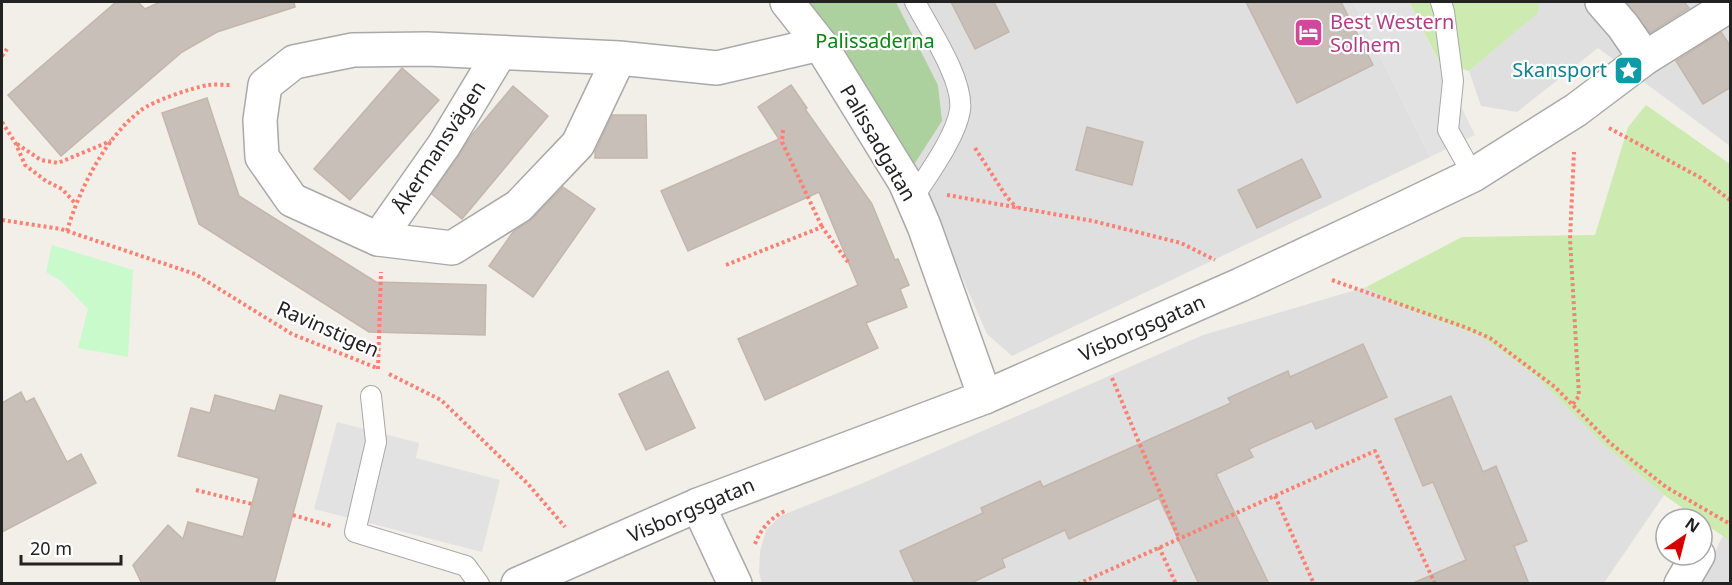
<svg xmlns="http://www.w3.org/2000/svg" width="1732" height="585" font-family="'Noto Sans',sans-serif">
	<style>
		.residential { fill: #e0dfdf }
		.grass { fill: #cdebb0 }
		.forest { fill: #add19e }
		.park { fill: #c8facc }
		.parking { fill: #e2e2e2 }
		.building { fill: #c7bfb8; stroke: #c4b6ab; stroke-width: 1.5 }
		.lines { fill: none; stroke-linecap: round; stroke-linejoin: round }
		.lane-casing { stroke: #a9a9a9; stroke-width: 22 }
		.street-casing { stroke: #a9a9a9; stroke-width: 36 }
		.path { stroke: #fa8072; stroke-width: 4; stroke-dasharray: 3 3; stroke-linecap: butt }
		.lane { stroke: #fff; stroke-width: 20 }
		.street { stroke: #fff; stroke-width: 33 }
		.labels { text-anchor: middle; stroke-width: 4.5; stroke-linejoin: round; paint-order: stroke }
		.hotel-label { font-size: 20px; fill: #b23c85; stroke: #fff; text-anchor: start }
		.park-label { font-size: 20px; fill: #0c8416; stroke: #fff }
		.culture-label { font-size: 20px; fill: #0d838f; stroke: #fff; text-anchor: end }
		.street-label { font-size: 20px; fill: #222; stroke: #fff }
	</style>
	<rect width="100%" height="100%" fill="#f2efe9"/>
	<g class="residential">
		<polygon points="896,2 1353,2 1430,157 1012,356 987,334 913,166 938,85"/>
		<polygon points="1539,2 1730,2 1730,146 1598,48 1517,112 1481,106 1469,71 1537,13"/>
		<polygon points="1366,287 1402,307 1480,336 1536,376 1605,446 1664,495 1604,583 762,584 759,572 760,552 766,530 780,516 863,483 1203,335"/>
		<polygon points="1723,536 1730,541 1730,583 1698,584"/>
	</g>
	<g class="grass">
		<polygon points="1409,2 1539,2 1538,13 1469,71 1439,62"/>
		<polygon points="1646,105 1730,164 1730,541 1702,522 1702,519 1698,519 1664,495 1605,446 1536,376 1480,336 1402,307 1366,287 1462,237 1595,235 1628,127"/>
	</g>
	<polygon class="forest" points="807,2 896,2 938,85 942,121 913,166"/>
	<polygon class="park" points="52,245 133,270 128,357 78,348 88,309 61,281 46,272"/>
	<g class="parking">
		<polygon points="1353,2 1409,2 1475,135 1430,157"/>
		<polygon points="337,422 419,443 416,458 500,480 482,552 314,509"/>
	</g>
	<g class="building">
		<polygon points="116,2 138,2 145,9 160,2 294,2 295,7 217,32 182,52 61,156 8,95"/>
		<polygon points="951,2 994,2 1009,32 975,49"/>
		<polygon points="1246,2 1341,2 1373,65 1297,103"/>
		<polygon points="1626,2 1684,2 1689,8 1650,33"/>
		<polygon points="1721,32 1731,47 1731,87 1703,104 1676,61"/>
		<polygon points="402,68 439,100 350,200 314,169"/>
		<polygon points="791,85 807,108 805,109 872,204 895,260 898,259 909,285 900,289 907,307 866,323 878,348 765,400 738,339 858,285 819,192 688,251 661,191 779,139 758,107"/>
		<polygon points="513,86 548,116 462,219 432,194 472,135"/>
		<polygon points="207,98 239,196 376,282 486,285 485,335 369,332 199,224 162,113"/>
		<polygon points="612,115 646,115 647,158 595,158 595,152"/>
		<polygon points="1087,127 1143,142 1132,185 1076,170"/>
		<polygon points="1302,159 1321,197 1257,228 1238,190"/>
		<polygon points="563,187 595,209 533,297 489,266 513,232 532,219"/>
		<polygon points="1363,344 1387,397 1316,429 1312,421 1249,449 1253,457 1216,474 1269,584 1199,584 1159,498 1069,539 1065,530 1002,559 1005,567 969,584 915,584 900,551 983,513 981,508 1040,481 1043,487 1231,403 1228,398 1288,371 1290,377"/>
		<polygon points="668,371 695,428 646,450 619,394"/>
		<polygon points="21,392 26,402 34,398 67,462 81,454 96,483 2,532 2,403"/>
		<polygon points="215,395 275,411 280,395 322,406 274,584 142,584 133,565 168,525 183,539 188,522 243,537 259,478 178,456 191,408 210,413"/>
		<polygon points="1451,396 1483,472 1496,466 1527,541 1514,546 1529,584 1411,584 1466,560 1433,482 1423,486 1395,419"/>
	</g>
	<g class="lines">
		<defs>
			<g id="lane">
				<polyline points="1441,2 1444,12 1453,81 1448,130 1473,175"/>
				<path d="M912,199C927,176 956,137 960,110C964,80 929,29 915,2"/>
				<polyline points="371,396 376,442 355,532 466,566 479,584"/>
			</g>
			<g id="street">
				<polyline points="787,2 820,44 905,182 924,226 985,397"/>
				<polyline points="1602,2 1623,26 1645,58"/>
				<polyline points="619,58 578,144 519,206 452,248 378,239 292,200 262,157 260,120 265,85 294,62 353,50 427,49 619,58 717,68 820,44"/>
				<polyline points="378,239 444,145 499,54"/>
				<polyline points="698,505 735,584"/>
				<polyline points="518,584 698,505 985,397 1240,285 1398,211 1473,175 1576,110 1645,58 1730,5"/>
				<polyline points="1681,584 1698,555"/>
			</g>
		</defs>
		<use href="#lane" class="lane-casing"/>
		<use href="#street" class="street-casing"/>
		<g class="path">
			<polyline points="2,56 7,49"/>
			<polyline points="2,122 16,144 25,165 46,181 62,189 75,203"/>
			<polyline points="1609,128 1701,178 1730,200"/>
			<polyline points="783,130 782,142 822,227"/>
			<polyline points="17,144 41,160 58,163 111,141"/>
			<polyline points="975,148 1006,196 1017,208"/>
			<polyline points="947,195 1093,221 1181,243 1215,260"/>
			<polyline points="2,220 61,229 195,274 292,334 377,368"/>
			<path d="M67,231C79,190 105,138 140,111C152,101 192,88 208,85C215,84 224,85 231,85"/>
			<polyline points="726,265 822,227 848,262"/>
			<polyline points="1332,280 1467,328 1490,338 1555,387 1610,443 1666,487 1730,524"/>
			<polyline points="378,369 381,272"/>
			<polyline points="389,374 441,400 528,484 565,527"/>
			<polyline points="1112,378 1179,538"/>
			<polyline points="1573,404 1579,396 1570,239 1574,152"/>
			<polyline points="196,490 252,504"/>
			<polyline points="1275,496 1314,584"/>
			<polyline points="293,515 331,526"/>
			<path d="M755,544C760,530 771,517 785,511"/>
			<polyline points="1159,547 1176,584"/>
			<polyline points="1078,584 1375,451 1435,584"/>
		</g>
		<use href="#lane" class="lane"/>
		<use href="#street" class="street"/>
	</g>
	<defs>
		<symbol id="hotel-square" viewBox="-11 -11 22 22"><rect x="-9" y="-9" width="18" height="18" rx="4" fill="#d1479c" stroke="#fff"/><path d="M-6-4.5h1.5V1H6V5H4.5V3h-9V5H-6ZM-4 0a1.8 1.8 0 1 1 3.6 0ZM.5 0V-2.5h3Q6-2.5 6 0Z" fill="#fff"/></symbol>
		<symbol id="sight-square" viewBox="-11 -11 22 22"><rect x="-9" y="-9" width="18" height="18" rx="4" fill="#0f9aa8" stroke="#fff"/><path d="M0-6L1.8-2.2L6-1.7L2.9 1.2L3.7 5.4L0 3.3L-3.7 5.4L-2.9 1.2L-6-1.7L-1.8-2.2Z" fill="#fff"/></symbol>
	</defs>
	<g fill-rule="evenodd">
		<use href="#hotel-square" x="1292" y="16" width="33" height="33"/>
		<use href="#sight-square" x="1612" y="54" width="33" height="33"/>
	</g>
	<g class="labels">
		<g class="hotel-label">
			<text x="1330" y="29">Best Western<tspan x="1330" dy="23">Solhem</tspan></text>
		</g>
		<g class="park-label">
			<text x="875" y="48">Palissaderna</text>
		</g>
		<g class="culture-label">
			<text x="1607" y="77">Skansport</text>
		</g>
		<g class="street-label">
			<text transform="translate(878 143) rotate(60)" y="7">Palissadgatan</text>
			<text transform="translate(439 147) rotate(-57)" y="7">Åkermansvägen</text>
			<text transform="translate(1142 328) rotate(-24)" y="7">Visborgsgatan</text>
			<text transform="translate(328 329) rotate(24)" y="7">Ravinstigen</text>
			<text transform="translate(691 510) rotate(-23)" y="7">Visborgsgatan</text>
		</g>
	</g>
	<rect width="1732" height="585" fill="none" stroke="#222222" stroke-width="6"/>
	<g transform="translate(1684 537) rotate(35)"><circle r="28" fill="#ffffff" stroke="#a7a7a7" stroke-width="1.5"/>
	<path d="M0-4.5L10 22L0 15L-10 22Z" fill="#d40000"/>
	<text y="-9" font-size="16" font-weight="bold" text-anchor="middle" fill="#222222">N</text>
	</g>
	<path d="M21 555v9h100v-9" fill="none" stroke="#222222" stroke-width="3"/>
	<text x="30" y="555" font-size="18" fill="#222222" stroke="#ffffff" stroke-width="4.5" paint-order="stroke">20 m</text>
</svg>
